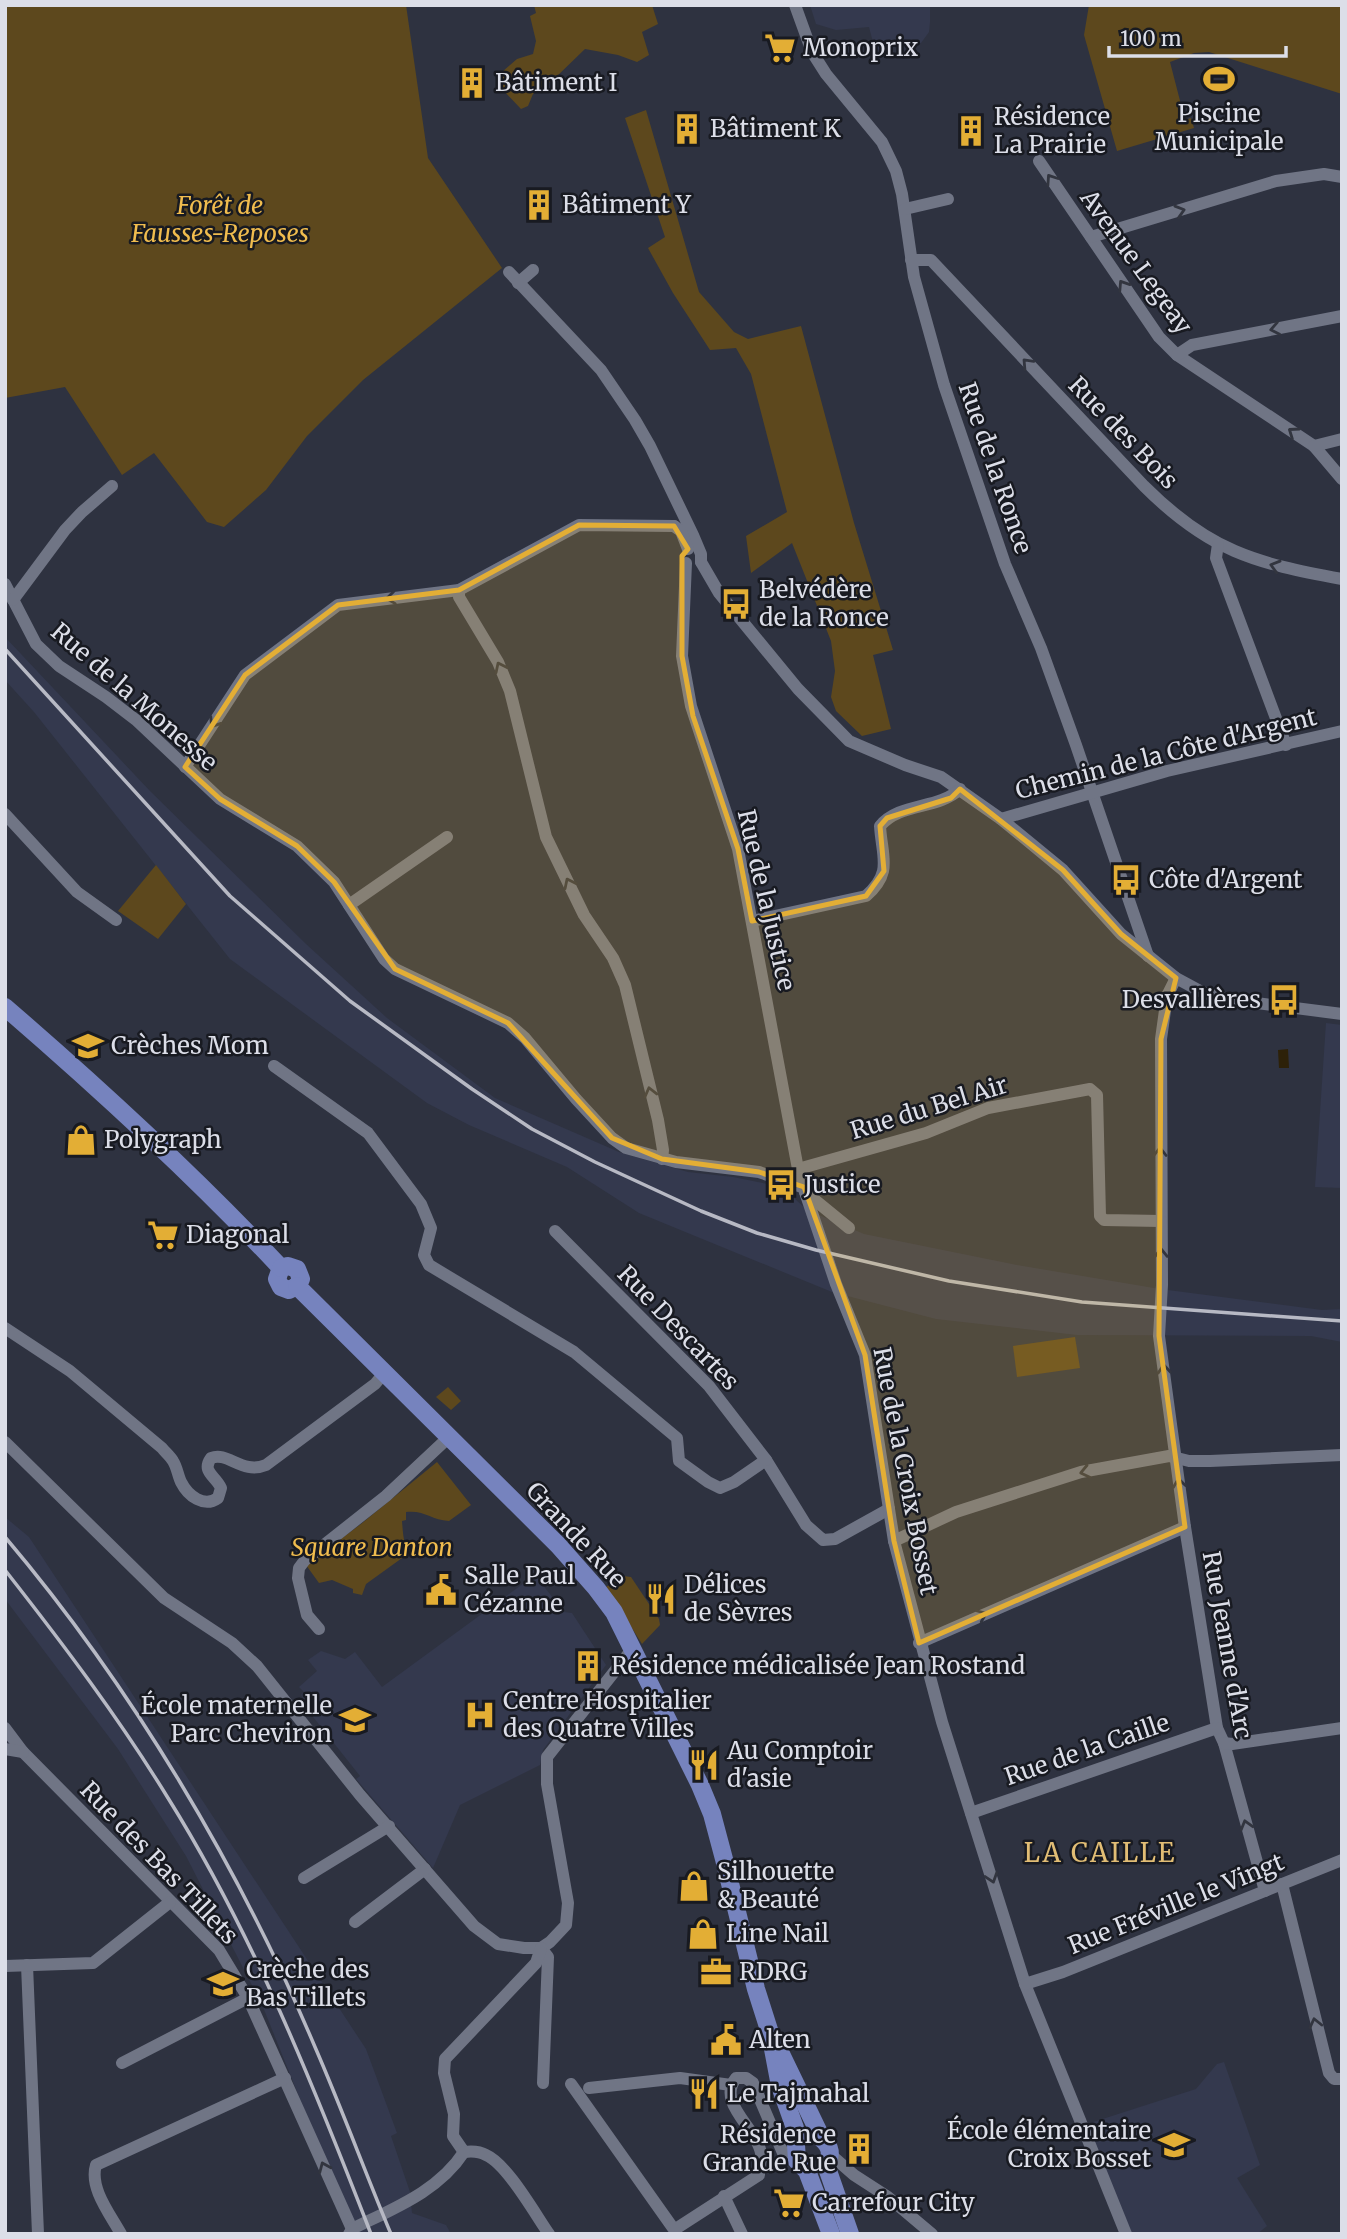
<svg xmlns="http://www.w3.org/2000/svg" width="1347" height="2239" font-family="Merriweather,serif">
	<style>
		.built { fill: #34394e }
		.green { fill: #5d481d }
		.water { fill: #2d2108 }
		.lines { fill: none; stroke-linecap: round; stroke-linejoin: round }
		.minor { stroke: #707585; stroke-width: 12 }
		.primary { stroke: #7683be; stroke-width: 18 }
		.rail { stroke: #b7b9c4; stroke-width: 3.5 }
		.oneway { stroke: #32353f }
		.marked { fill: #e3ae35; fill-opacity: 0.2; stroke: #e3ae35; stroke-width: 5; stroke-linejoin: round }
		.labels { text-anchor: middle; stroke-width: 5; stroke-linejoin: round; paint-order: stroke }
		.poi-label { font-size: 24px; fill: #dcdee8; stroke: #181a21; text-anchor: start }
		.park-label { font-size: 24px; font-style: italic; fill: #f0bc4e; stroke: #181a21 }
		.street-label { font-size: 24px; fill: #dcdee8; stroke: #181a21 }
		.neighbourhood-label { font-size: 26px; letter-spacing: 2px; fill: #e1bd75; stroke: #181a21 }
	</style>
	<rect width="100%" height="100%" fill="#2e3240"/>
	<g class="built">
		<polygon points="810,5 930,5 930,22 929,32 921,43 875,50 869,27 836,30 816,24"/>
		<polygon points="5,637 150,791 306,944 387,1018 495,1098 619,1152 688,1172 733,1177 782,1187 807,1210 864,1234 1017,1265 1160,1289 1322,1310 1342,1309 1342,1342 1311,1336 1077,1335 936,1319 832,1292 639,1213 567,1167 469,1125 427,1103 230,959 34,712 5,680"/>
		<polygon points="1326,1023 1342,1025 1342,1188 1315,1187"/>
		<polygon points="5,1517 29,1537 366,2049 397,2133 391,2136 410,2192 412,2213 446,2225 451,2234 354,2234 263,2007 186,1856 118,1749 5,1599"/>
		<polygon points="535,1575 564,1612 572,1613 606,1665 543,1750 540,1765 460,1805 433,1868 356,1779 360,1776 302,1703 305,1700 301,1695 304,1692 299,1687 317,1671 308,1660 321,1651 345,1659 355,1652 382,1687"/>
		<polygon points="1224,2062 1260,2165 1237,2178 1267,2226 1257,2234 1132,2234 1087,2124 1196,2089 1217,2064"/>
	</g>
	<g class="green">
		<polygon points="5,5 406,5 428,158 502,268 363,380 307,436 266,490 224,527 207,522 154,453 122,475 65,387 5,398"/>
		<polygon points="534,5 652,5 658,24 642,32 649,55 637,62 618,55 585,49 554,79 533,94 528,106 521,109 503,90 502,72 517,59 533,54 536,41 530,16 536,13"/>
		<polygon points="1089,5 1342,5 1342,94 1209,52 1194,53 1170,62 1185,120 1191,118 1194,128 1117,151 1084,35"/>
		<polygon points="646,110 699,292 734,332 748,339 801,326 854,523 893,650 873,655 891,729 862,736 836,711 831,697 835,671 831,641 792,543 751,573 746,536 787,512 751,374 736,348 710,350 673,293 648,248 665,237 625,118"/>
		<polygon points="156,865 186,904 158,939 118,911"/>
		<polygon points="1075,1337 1080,1368 1017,1377 1013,1346"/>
		<polygon points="448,1387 461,1401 451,1410 436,1397"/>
		<path d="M437,1462L471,1505L449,1521C431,1520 425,1510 406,1512V1520L402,1521C403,1533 403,1542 409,1553L366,1584L362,1595L353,1593V1589L332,1580L319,1583L306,1565L361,1524Z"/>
		<polygon points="623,1576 631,1577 659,1619 660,1625 642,1644 606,1587"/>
	</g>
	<polygon class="water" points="1288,1049 1289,1068 1279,1068 1278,1050"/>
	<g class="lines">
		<g class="minor">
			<polyline points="795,5 812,52 826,74 882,142 896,171 902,194 914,277 944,385 1005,564 1041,648 1076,745 1148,956"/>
			<polyline points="1039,161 1159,337 1177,355 1314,446 1342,479"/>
			<polyline points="905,209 948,199"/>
			<polyline points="1091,237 1276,181 1324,174 1342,177"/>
			<path d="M911,260H931L1144,486C1209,551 1254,563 1342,579"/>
			<polyline points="509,272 601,370 635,420 650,446 693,535 701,554 701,562"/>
			<polyline points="518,283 533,270"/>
			<polyline points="1177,355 1192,345 1342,316"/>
			<polyline points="1314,446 1342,439"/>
			<polyline points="674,526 681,531 688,549"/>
			<polyline points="1218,544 1216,558 1286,745"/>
			<polyline points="701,562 719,593 798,689 849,741 905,765 941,777 1001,819 1063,870 1121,934 1176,978 1202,992 1225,999 1342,1014"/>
			<polyline points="686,563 682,656 691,706 738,849 798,1169 805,1192 849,1228"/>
			<polyline points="5,584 36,644 59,666 106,697 136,720 220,799 297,846 334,882 384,959 395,969 508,1023 525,1038 576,1099 612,1138 626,1148 676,1162 759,1172 802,1187"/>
			<polyline points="459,590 459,597 498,662 510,691 546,837 584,915 613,958 625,985 658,1120 663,1150 662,1159"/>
			<polyline points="13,600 65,530 82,512 112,486"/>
			<polyline points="185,767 245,675 338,605 459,590 579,525 674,526"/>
			<polyline points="5,814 77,892 116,920"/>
			<polyline points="1001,819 1167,771 1342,731"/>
			<polyline points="349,905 447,837"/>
			<path d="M752,921L866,896C893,872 882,858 880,826C900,802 938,810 960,789"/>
			<polyline points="1176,978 1167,996 1161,1039 1162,1285 1159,1336 1185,1527 1217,1728 1224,1743 1265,1891"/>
			<polyline points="274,1066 368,1133 421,1204 431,1228 424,1255 429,1265 574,1352 677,1438 679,1461 708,1482 720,1488 734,1482 766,1460 806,1525 823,1540 835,1539 889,1509"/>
			<polyline points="798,1169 926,1133 988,1108 1090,1089 1097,1095 1100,1216 1104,1220 1161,1221"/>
			<polyline points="805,1192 836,1284 865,1355 894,1541 942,1722 1025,1984 1126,2234"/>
			<polyline points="555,1231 709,1386 766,1460"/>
			<path d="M5,1328L70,1371L162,1448C165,1452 170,1456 173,1461C177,1467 178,1476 181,1482C188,1496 204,1508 218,1498L221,1488C216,1476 201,1472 211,1458C228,1451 242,1475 266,1465L375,1384L385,1372"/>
			<polyline points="5,1442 164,1598 232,1643 257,1666 360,1795 474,1926 498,1944 524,1948 541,1948 550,1942 566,1925 568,1903 547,1784 547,1757 633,1648"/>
			<polyline points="894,1541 956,1512 1081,1472 1169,1456 1189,1461 1210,1461 1342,1455"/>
			<polyline points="319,1629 307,1615 298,1578 299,1568 305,1560 386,1496 449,1437"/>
			<polyline points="919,1643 1185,1527"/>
			<polyline points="5,1728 23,1752 219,1950 248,1998 352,2229"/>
			<polyline points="1224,1743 1232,1744 1342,1728"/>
			<polyline points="5,1749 23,1752"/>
			<polyline points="971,1813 1217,1728"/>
			<polyline points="304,1878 389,1826"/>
			<polyline points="1282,1884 1329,2073 1334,2079 1342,2079"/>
			<polyline points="355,1922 425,1869"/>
			<polyline points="541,1948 548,1957 543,2083"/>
			<polyline points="27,1965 38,2234"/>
			<polyline points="5,1966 93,1963 170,1902"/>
			<polyline points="1025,1984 1063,1972 1342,1860"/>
			<polyline points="122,2063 248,1998"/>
			<path d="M571,2084L673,2228H677L759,2175C759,2169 762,2159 761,2153C757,2128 716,2103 736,2078H746L753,2083L783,2153L795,2152"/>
			<polyline points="589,2088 680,2078 731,2085"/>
			<polyline points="464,2152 453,2136 454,2114 444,2073 445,2059 536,1963 541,1948"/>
			<path d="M464,2152C472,2151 479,2151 486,2155C507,2164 535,2214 549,2234"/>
			<polyline points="830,2154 854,2175 888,2197 932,2234"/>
			<polyline points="724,2196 742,2234"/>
			<path d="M121,2234C110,2214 89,2188 96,2165L285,2078"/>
			<path d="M349,2234L352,2229C392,2209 438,2192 464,2152"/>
		</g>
		<g class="primary">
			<path d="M5,1007C101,1090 195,1176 281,1268"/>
			<polyline points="281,1268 277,1279 281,1287 289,1290 297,1286"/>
			<polyline points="281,1268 288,1266 297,1269 301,1279 297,1286"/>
			<polyline points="297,1286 558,1545 596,1588 614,1612 700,1785 712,1814 724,1859 756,1989 770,2033 780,2086 795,2128 797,2161 807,2171 831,2234"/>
			<path d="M780,2052L822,2139C831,2147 832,2155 826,2165"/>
			<polyline points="826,2165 850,2234"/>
		</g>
		<g class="rail">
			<polyline points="5,649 230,896 350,1001 472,1089 532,1129 595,1162 701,1211 757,1233 816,1250 949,1281 1082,1302 1342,1321"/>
			<path d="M5,1537C132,1687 239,1867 315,2047C342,2109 365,2172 391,2234"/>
			<path d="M5,1570C63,1644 119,1718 168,1798C253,1934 313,2084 371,2234"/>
		</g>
	</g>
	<defs><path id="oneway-chevron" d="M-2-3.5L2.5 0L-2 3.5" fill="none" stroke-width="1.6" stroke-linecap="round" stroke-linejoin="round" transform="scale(1.75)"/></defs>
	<g class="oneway">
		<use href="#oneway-chevron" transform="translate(1051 179) rotate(-124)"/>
		<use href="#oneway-chevron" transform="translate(1180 211) rotate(-17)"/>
		<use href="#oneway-chevron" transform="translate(1123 285) rotate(-123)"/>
		<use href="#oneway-chevron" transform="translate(1275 329) rotate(169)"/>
		<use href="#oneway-chevron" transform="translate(1027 363) rotate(-133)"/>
		<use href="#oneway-chevron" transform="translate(1293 432) rotate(-145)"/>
		<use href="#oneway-chevron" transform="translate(1275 566) rotate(-164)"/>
		<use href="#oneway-chevron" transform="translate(391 598) rotate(173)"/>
		<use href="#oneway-chevron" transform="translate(500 667) rotate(-116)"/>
		<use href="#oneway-chevron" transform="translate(214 723) rotate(123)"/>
		<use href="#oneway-chevron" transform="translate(569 883) rotate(-116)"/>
		<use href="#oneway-chevron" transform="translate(650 1092) rotate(-104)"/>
		<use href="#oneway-chevron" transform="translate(1160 1152) rotate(-90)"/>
		<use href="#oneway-chevron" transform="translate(1161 1253) rotate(-91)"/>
		<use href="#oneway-chevron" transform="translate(1164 1369) rotate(-95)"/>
		<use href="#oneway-chevron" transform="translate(1085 1472) rotate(167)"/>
		<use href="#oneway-chevron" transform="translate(1179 1483) rotate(-98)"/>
		<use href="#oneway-chevron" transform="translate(982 1615) rotate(-23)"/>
		<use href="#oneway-chevron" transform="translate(1246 1825) rotate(-106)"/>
		<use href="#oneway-chevron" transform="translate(992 1878) rotate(72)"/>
		<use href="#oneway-chevron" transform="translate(1315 2023) rotate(-103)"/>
		<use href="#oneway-chevron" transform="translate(324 2167) rotate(-113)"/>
	</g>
	<path class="marked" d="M579,525L674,526L688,549L682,556V656L693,716L738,849L752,921L866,896L884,871L880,826L887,818L951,798L960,789L1063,870L1121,934L1176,978L1161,1039L1159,1336L1185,1527L919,1643L894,1541L865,1355L804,1187L759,1172L662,1159L612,1138L508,1023L395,969L334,882L297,846L220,799L185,767L245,675L338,605L459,590Z"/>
	<defs>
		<symbol id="supermarket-bare" viewBox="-9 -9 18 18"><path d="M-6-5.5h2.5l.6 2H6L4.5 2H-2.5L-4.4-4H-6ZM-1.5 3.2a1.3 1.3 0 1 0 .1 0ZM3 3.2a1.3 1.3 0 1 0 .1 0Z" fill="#e3ae35" stroke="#181a21" stroke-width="2.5" paint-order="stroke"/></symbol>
		<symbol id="stadium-bare" viewBox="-9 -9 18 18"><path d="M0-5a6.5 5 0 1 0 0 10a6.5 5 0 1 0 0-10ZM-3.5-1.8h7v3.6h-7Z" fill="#e3ae35" stroke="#181a21" stroke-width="2.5" paint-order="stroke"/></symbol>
		<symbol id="building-bare" viewBox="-9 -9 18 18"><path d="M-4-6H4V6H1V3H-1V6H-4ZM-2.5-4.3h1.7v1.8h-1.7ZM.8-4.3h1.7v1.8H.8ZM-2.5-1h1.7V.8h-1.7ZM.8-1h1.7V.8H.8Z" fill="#e3ae35" stroke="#181a21" stroke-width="2.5" paint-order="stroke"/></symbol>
		<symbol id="bus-bare" viewBox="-9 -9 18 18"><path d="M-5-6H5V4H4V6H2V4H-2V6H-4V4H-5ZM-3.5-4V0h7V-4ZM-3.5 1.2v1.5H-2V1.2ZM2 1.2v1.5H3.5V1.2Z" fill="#e3ae35" stroke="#181a21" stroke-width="2.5" paint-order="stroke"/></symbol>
		<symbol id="school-bare" viewBox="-9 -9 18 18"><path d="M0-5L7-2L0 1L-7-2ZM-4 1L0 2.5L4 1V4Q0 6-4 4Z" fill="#e3ae35" stroke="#181a21" stroke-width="2.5" paint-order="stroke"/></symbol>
		<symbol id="shop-bare" viewBox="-9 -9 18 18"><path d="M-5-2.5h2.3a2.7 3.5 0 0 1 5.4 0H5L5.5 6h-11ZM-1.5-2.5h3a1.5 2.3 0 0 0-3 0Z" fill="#e3ae35" stroke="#181a21" stroke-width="2.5" paint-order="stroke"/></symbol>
		<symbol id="civic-bare" viewBox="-9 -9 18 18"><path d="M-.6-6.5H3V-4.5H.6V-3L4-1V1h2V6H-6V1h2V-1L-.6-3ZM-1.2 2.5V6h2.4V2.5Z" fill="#e3ae35" stroke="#181a21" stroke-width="2.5" paint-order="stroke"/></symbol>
		<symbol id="restaurant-bare" viewBox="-9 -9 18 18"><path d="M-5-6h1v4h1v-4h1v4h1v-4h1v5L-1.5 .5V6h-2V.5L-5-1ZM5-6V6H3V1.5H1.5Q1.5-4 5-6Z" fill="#e3ae35" stroke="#181a21" stroke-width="2.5" paint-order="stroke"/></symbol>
		<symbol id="hospital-bare" viewBox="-9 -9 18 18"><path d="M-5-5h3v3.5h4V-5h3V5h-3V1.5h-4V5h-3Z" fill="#e3ae35" stroke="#181a21" stroke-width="2.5" paint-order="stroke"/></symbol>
		<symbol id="office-bare" viewBox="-9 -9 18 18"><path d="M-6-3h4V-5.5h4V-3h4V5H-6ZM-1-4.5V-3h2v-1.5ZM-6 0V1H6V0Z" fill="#e3ae35" stroke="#181a21" stroke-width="2.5" paint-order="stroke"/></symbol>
	</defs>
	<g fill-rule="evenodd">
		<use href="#supermarket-bare" x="758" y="26" width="44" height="44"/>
		<use href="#stadium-bare" x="1197" y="57" width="44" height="44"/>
		<use href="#building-bare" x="450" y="61" width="44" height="44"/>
		<use href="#building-bare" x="665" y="107" width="44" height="44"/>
		<use href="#building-bare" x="949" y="109" width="44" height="44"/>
		<use href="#building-bare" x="517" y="183" width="44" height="44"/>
		<use href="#bus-bare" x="714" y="582" width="44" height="44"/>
		<use href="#bus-bare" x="1104" y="858" width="44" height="44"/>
		<use href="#bus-bare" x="1262" y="978" width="44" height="44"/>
		<use href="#school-bare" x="66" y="1024" width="44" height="44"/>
		<use href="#shop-bare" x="59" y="1118" width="44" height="44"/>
		<use href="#bus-bare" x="759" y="1163" width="44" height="44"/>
		<use href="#supermarket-bare" x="141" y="1213" width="44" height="44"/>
		<use href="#civic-bare" x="419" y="1568" width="44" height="44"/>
		<use href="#restaurant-bare" x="639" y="1577" width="44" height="44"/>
		<use href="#building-bare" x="566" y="1644" width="44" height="44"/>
		<use href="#hospital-bare" x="458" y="1693" width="44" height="44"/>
		<use href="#school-bare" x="333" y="1698" width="44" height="44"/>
		<use href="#restaurant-bare" x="682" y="1743" width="44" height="44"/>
		<use href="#shop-bare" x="672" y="1864" width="44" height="44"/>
		<use href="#shop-bare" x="681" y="1912" width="44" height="44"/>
		<use href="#office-bare" x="694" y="1950" width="44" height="44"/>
		<use href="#school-bare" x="201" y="1962" width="44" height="44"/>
		<use href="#civic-bare" x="704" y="2018" width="44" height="44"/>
		<use href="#restaurant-bare" x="682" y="2072" width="44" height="44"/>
		<use href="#school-bare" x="1152" y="2123" width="44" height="44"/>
		<use href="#building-bare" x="837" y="2127" width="44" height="44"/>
		<use href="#supermarket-bare" x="767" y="2181" width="44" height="44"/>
	</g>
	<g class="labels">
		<g class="poi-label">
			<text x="803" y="56">Monoprix</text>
			<text x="495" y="91">Bâtiment I</text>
			<text x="1219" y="122" text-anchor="middle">Piscine<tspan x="1219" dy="28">Municipale</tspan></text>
			<text x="994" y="125">Résidence<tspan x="994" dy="28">La Prairie</tspan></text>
			<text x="710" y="137">Bâtiment K</text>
			<text x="562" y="213">Bâtiment Y</text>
			<text x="759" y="598">Belvédère<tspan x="759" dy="28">de la Ronce</tspan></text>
			<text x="1149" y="888">Côte d'Argent</text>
			<text x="1261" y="1008" text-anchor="end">Desvallières</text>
			<text x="111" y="1054">Crèches Mom</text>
			<text x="104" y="1148">Polygraph</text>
			<text x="804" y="1193">Justice</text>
			<text x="186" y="1243">Diagonal</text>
			<text x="464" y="1584">Salle Paul<tspan x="464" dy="28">Cézanne</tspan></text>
			<text x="684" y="1593">Délices<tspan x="684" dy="28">de Sèvres</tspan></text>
			<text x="611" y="1674">Résidence médicalisée Jean Rostand</text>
			<text x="503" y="1709">Centre Hospitalier<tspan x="503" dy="28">des Quatre Villes</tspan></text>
			<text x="332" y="1714" text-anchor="end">École maternelle<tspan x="332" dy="28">Parc Cheviron</tspan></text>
			<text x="727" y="1759">Au Comptoir<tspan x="727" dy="28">d'asie</tspan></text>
			<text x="717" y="1880">Silhouette<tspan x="717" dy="28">&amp; Beauté</tspan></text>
			<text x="726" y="1942">Line Nail</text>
			<text x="246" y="1978">Crèche des<tspan x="246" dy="28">Bas Tillets</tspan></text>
			<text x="739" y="1980">RDRG</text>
			<text x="749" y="2048">Alten</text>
			<text x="727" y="2102">Le Tajmahal</text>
			<text x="1151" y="2139" text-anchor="end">École élémentaire<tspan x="1151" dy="28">Croix Bosset</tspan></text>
			<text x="836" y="2143" text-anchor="end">Résidence<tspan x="836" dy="28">Grande Rue</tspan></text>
			<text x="812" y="2211">Carrefour City</text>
		</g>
		<g class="park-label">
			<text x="220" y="214">Forêt de<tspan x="220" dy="28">Fausses-Reposes</tspan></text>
			<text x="372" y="1556">Square Danton</text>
		</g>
		<g class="street-label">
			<text transform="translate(1136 262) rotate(54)" y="8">Avenue Legeay</text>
			<text transform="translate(1123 433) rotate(46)" y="8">Rue des Bois</text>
			<text transform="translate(995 468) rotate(71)" y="8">Rue de la Ronce</text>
			<text transform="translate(134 697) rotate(41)" y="8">Rue de la Monesse</text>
			<text transform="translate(1166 754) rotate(-14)" y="8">Chemin de la Côte d'Argent</text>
			<text transform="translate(766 900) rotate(77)" y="8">Rue de la Justice</text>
			<text transform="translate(929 1108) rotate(-17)" y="8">Rue du Bel Air</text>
			<text transform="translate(678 1328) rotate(46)" y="8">Rue Descartes</text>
			<text transform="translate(905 1471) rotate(79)" y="8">Rue de la Croix Bosset</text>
			<text transform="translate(576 1535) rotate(47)" y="8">Grande Rue</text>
			<text transform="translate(1227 1645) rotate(80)" y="8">Rue Jeanne d'Arc</text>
			<text transform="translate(1087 1750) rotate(-19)" y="8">Rue de la Caille</text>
			<text transform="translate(159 1863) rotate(46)" y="8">Rue des Bas Tillets</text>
			<text transform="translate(1176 1904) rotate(-22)" y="8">Rue Fréville le Vingt</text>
		</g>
		<g class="neighbourhood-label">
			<text x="1100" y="1862">LA CAILLE</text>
		</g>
	</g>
	<rect width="1347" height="2239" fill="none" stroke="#dcdee8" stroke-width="14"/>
	<path d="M1109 46v10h177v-10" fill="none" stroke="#dcdee8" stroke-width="3.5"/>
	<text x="1120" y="46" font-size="21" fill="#dcdee8" stroke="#181a21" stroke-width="5" paint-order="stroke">100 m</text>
</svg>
